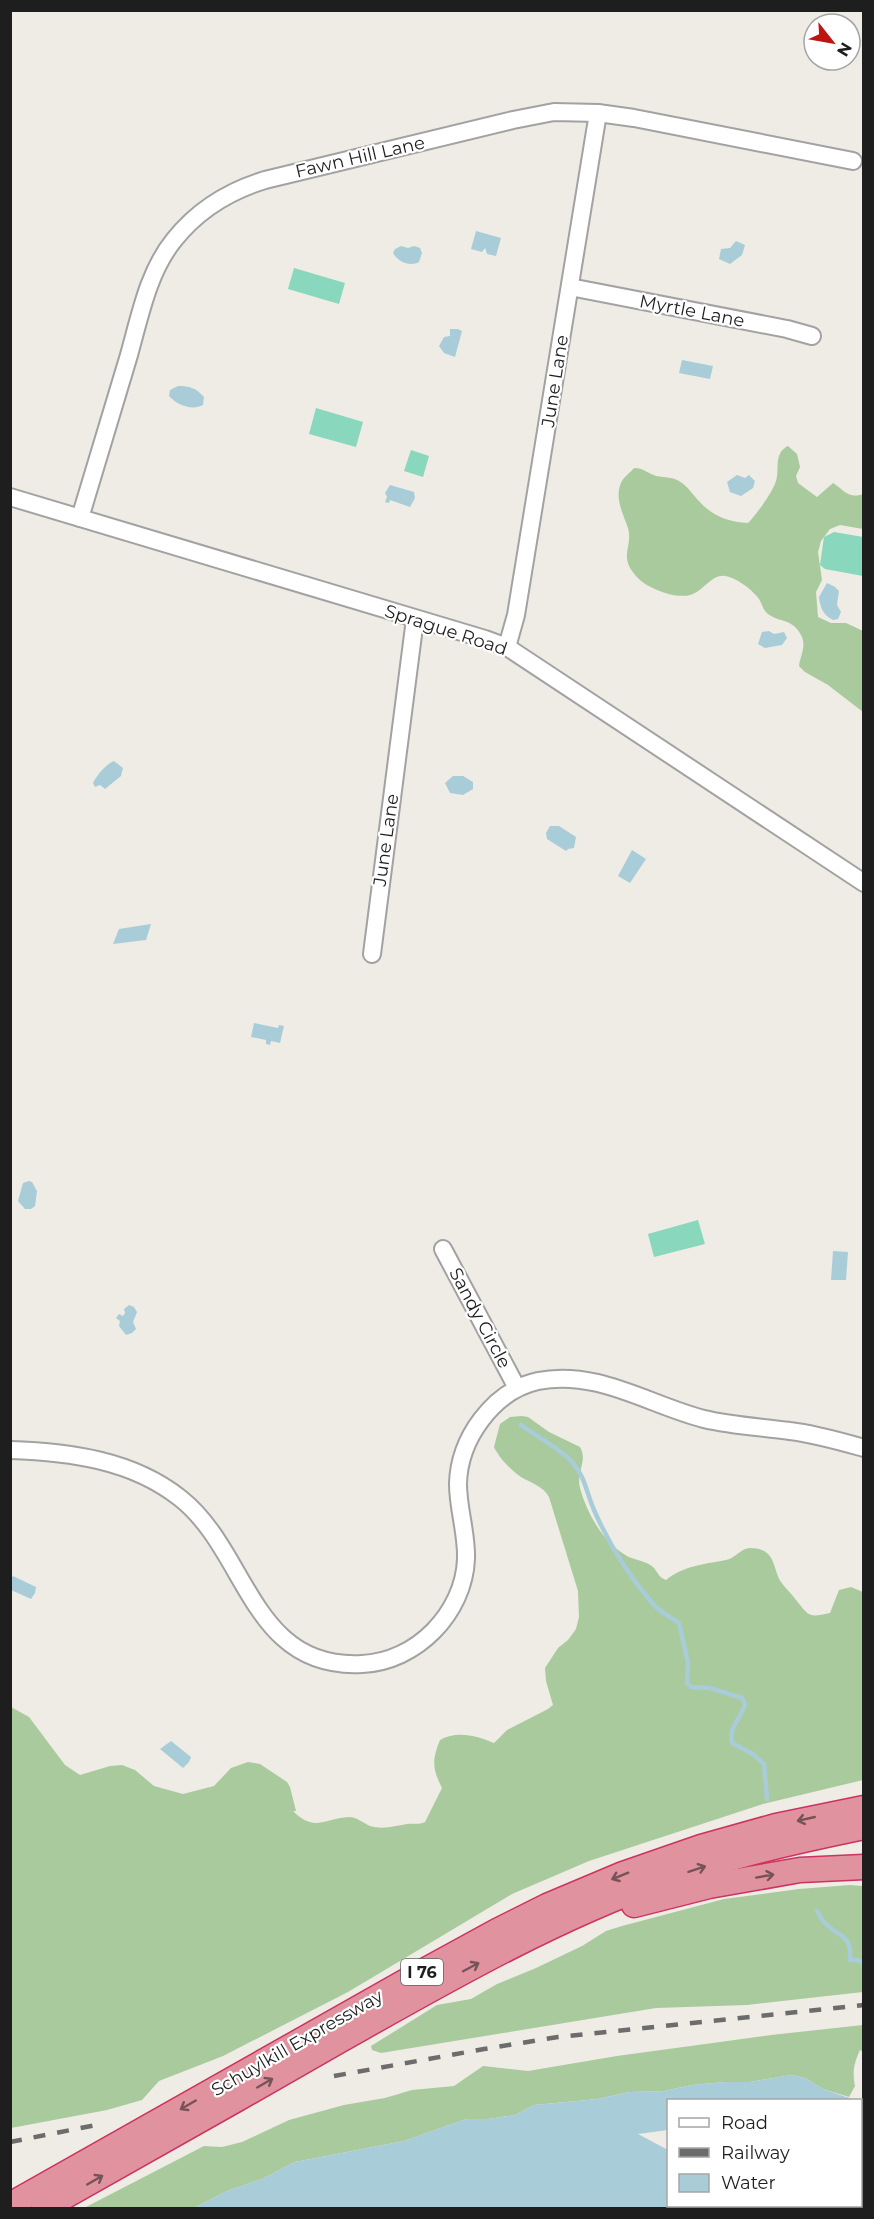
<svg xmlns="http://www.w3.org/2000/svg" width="874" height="2219" font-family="Montserrat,sans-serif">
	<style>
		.forest { fill: #a9ca9d }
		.pitch { fill: #89d7bc }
		.water { fill: #a9ccd9 }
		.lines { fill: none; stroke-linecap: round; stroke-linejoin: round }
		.stream { stroke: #a9ccd9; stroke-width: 4.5 }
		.minor-casing { stroke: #a2a2a2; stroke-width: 20 }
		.highway-casing { stroke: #cd3261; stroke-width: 27 }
		.minor { stroke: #fff; stroke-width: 16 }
		.highway { stroke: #e0939e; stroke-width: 24 }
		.rail { stroke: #6c6c6c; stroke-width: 4.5; stroke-dasharray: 12 12; stroke-linecap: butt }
		.oneway { stroke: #755358 }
		.labels { text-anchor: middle; stroke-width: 4.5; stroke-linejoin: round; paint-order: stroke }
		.shield { fill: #fff; stroke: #626262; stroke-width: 1.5 }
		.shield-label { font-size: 16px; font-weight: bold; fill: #1e1e1e }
		.street-label { font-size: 18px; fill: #1e1e1e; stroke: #fff }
	</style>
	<rect width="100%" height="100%" fill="#eeece5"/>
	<g class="forest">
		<path d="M788,446L797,454L800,467L796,476L798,483L817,497L833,483C845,491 849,499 863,494V529L840,525L830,529L821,541L818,552L822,580L816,592L818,617L831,623H846L863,631V712L828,685L805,672L799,666C800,656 807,646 801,635C792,618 780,623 768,614C763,610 762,604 759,599C753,590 732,574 721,576C710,577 702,592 690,595C674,599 646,588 636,576C617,555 635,546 627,525C622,512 614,495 622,481C624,477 631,472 634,468C644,468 647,473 656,476C665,478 673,476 682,483C688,487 693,495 698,500C712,516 728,522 748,523C757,514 770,495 775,484C781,471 772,454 788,446Z"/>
		<path d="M522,1416L528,1417L549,1432L580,1447C588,1460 576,1473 580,1488C587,1514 603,1542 627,1556C635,1560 646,1561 653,1567C658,1572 658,1577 666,1580C683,1566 705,1564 726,1560C736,1558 741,1548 750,1548C776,1548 772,1567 781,1582C785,1588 792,1594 796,1600C809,1616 808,1618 830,1613L839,1590L851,1587L863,1592V1780L763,1804L589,1861L512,1894L348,1992L223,2056L159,2081L142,2100L107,2110L11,2128V1707L29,1717L65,1765L80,1775L110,1766L122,1765L135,1770L154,1786L183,1794L214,1786L231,1768L248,1762L260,1764L287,1782L290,1787L296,1811H293C315,1833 324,1818 349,1817C357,1817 363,1823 370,1826C383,1830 395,1826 407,1824C414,1823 418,1825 425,1822L442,1788C432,1768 432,1760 440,1740C457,1730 478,1736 494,1743L507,1730L548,1709L553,1705L546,1681L545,1668L558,1648L568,1640L576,1629L579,1617L578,1591L549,1497C543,1486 531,1483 521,1477C511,1470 499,1458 494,1447L500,1424L510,1417Z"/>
		<polygon points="850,1885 863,1886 863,1992 747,2005 656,2008 381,2053 372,2050 371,2046 437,2005 471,1999 497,1984 536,1968 582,1946 606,1931 622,1926 724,1899 799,1889"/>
		<path d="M863,2025V2052L860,2050C854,2063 852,2072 855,2086L849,2097L823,2089L805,2078L791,2075L750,2082H725L692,2085L664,2091L629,2092L598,2099L534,2105L515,2115L488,2119H466L404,2141L295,2162L262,2179L227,2191L194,2208H84L204,2146L222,2147L242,2142L289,2120L344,2105L385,2098L412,2090L454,2086L483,2066L528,2071L617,2056L771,2035Z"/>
	</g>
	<g class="pitch">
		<polygon points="294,268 345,283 339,304 288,289"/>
		<polygon points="316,408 363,422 356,447 309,434"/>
		<polygon points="411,450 429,456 423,477 404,471"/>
		<polygon points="834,532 863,537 863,576 825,569 820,565 824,537"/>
		<polygon points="698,1220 705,1244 654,1257 648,1234"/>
	</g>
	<g class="water">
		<polygon points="476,231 501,238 496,256 487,254 485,248 482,252 471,249"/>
		<polygon points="736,241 745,245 742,255 730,264 719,259 721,249 730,248"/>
		<path d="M401,246L408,248L414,246L420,248L422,253L419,262C410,267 398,262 393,253L395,249Z"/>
		<polygon points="450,329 458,329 462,331 455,357 444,353 439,346 444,337 450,336"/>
		<polygon points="682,360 713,366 710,379 679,373"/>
		<path d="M178,386C190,386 196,388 204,397L203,405C192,411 177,405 169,396L170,390Z"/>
		<polygon points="737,475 745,478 749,475 755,481 753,488 741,496 730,492 727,482"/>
		<polygon points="390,485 414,492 415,498 410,507 390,500 389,503 385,502 387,497 385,493"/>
		<path d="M827,583L835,587L839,591L837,605L841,612L838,619L833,620C823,615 820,607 819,597Z"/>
		<polygon points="769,631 774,634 784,632 787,638 782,645 765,648 758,644 762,632"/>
		<path d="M114,761L123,768L121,776L105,789L100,785L95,787L93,783C97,775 106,764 114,761Z"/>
		<polygon points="453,776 463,776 473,782 473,789 463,795 450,793 445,783"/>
		<polygon points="550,826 559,826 576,837 574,848 568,849 566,851 547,839 546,833"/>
		<polygon points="632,850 646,859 630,883 618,876"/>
		<polygon points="151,924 146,940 113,944 119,929"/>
		<polygon points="254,1023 278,1028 279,1025 284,1026 280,1043 271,1041 270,1045 266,1044 266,1040 251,1037"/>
		<polygon points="29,1181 32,1182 37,1191 35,1206 31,1209 25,1209 18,1201 23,1183"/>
		<polygon points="833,1251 848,1252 846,1280 831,1280"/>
		<polygon points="129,1305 134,1307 137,1312 133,1322 136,1329 132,1333 126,1335 119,1326 120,1321 116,1318 119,1314 123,1316 125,1313 124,1309"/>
		<polygon points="13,1576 36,1587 35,1593 31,1599 11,1590 11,1579"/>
		<polygon points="171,1741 191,1757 189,1762 183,1768 160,1749"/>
		<polygon points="791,2075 805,2078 823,2089 855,2100 668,2100 668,2130 638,2134 668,2150 668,2206 860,2206 861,2104 864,2105 863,2208 194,2208 227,2191 262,2179 295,2162 404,2141 466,2119 488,2119 515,2115 534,2105 598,2099 629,2092 664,2091 692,2085 725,2082 750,2082"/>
	</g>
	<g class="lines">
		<g class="stream">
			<path d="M521,1425C538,1438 559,1447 573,1463C585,1477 587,1494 594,1510C608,1542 629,1576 653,1604C659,1611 670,1617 679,1623L688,1663L687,1683L691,1687L710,1688L742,1698L745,1704C740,1721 729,1725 732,1743L753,1754L764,1764L767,1799"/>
			<path d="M817,1911C819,1915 822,1920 825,1923C840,1938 852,1934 850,1960H858L863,1963L864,1967"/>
		</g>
		<defs>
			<g id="minor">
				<polyline points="570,287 787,329 812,336"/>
				<polyline points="10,497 485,639 507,647 864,883"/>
				<path d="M80,518C96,463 113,409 129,355C140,316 148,272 174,240C197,211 229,191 265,180L513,120L554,112L598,113L634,118L853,161"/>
				<polyline points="507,647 516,615 598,113"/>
				<polyline points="372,954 415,619"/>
				<polyline points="443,1249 517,1388"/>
				<path d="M10,1450C70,1452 132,1460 180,1498C248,1551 251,1670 362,1664C416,1662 464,1613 466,1559C467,1534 458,1509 458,1484C459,1439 493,1391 538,1381C597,1369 649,1405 704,1419C733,1426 762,1427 790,1431C815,1434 839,1441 864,1448"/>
			</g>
			<g id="highway">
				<polyline points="634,1905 709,1886 800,1870 864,1867"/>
				<polyline points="10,2205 424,1971 497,1931 547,1906 623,1874 701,1847 776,1826 864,1808"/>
				<path d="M44,2208C144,2152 243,2096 342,2039C447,1980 551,1920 665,1879C730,1856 796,1841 864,1827"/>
			</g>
		</defs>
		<use href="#minor" class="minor-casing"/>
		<use href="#highway" class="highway-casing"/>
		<use href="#minor" class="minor"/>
		<use href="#highway" class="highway"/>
		<g class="rail">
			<polyline points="334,2076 484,2049 558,2037 864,2005"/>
			<polyline points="10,2142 96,2125"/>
		</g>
	</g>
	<defs><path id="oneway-shaft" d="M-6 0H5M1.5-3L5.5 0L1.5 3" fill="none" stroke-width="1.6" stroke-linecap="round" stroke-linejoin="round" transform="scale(1.5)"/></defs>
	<g class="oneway">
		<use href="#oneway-shaft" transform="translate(806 1819) rotate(167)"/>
		<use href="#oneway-shaft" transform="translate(697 1869) rotate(-18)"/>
		<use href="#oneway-shaft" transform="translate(620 1876) rotate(158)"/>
		<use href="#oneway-shaft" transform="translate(765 1876) rotate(-10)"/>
		<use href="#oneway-shaft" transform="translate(471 1967) rotate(-28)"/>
		<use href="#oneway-shaft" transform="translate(265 2083) rotate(-30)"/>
		<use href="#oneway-shaft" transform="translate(188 2105) rotate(150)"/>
		<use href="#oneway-shaft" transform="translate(95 2180) rotate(-30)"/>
	</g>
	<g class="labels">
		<rect class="shield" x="401" y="1959" width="42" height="26" rx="4.5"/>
		<g class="shield-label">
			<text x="422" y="1978">I 76</text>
		</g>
		<g class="street-label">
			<text transform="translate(360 157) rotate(-13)" y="6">Fawn Hill Lane</text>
			<text transform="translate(692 311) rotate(11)" y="6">Myrtle Lane</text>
			<text transform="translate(555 381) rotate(-81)" y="6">June Lane</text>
			<text transform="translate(446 630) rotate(18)" y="6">Sprague Road</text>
			<text transform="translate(386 840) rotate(-82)" y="6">June Lane</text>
			<text transform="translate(480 1318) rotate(62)" y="6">Sandy Circle</text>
			<text transform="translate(297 2043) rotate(-30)" y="6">Schuylkill Expressway</text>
		</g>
	</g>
	<rect width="874" height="2219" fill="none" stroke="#1e1e1e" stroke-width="24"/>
	<rect x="667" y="2099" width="195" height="108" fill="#ffffff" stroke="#a5a5a5" stroke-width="1.5"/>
	<rect x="679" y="2118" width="30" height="9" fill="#ffffff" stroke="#a5a5a5" stroke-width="1.5"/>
	<text x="721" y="2129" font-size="18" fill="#1e1e1e">Road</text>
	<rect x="679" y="2148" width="30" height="9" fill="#6c6c6c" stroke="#a5a5a5" stroke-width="1.5"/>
	<text x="721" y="2159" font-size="18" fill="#1e1e1e">Railway</text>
	<rect x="679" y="2174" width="30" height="18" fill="#a9ccd9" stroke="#a5a5a5" stroke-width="1.5"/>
	<text x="721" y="2189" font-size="18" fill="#1e1e1e">Water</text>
	<g transform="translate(832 42) rotate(121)"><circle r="28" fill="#ffffff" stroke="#a5a5a5" stroke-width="1.5"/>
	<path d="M0-4.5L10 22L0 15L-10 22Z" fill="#bd1610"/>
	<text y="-9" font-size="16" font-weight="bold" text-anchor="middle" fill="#1e1e1e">N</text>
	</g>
</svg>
